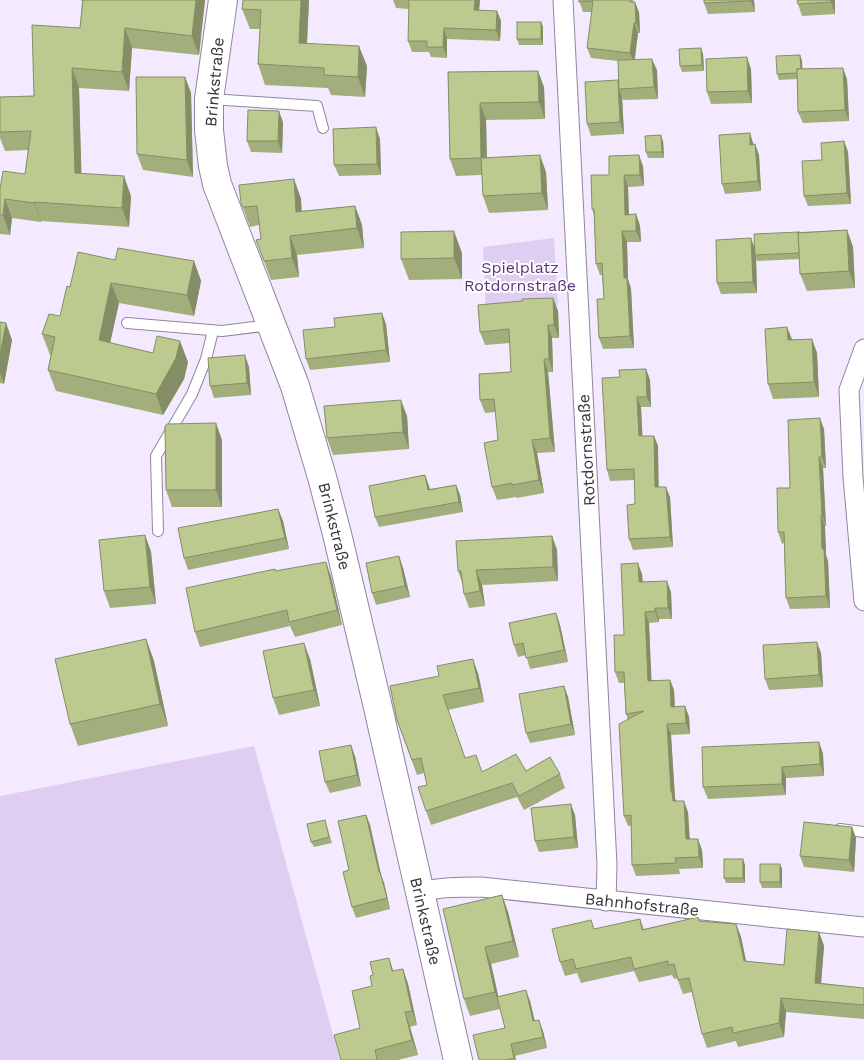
<svg xmlns="http://www.w3.org/2000/svg" width="864" height="1060" font-family="'Work Sans',sans-serif">
	<style>
		.green { fill: #e0cdf2 }
		.lines { fill: none; stroke-linecap: round; stroke-linejoin: round }
		.lane-casing { stroke: #91859d; stroke-width: 12 }
		.street-casing { stroke: #91859d; stroke-width: 21 }
		.secondary-casing { stroke: #91859d; stroke-width: 30 }
		.lane { stroke: #fff; stroke-width: 10 }
		.street { stroke: #fff; stroke-width: 19 }
		.secondary { stroke: #fff; stroke-width: 28 }
		.wall { fill: #a2ae7c }
		.shaded-wall { fill: #848d65 }
		.building { fill: #bcca90; stroke: #848d65 }
		.labels { text-anchor: middle; stroke-width: 4; stroke-linejoin: round; paint-order: stroke }
		.street-label { font-size: 16px; fill: #36313b; stroke: #fff }
		.park-label { font-size: 16px; fill: #5a3677; stroke: #fff }
	</style>
	<rect width="100%" height="100%" fill="#f4eaff"/>
	<g class="green">
		<polygon points="554,238 558,306 486,315 483,247"/>
		<polygon points="254,746 340,1060 0,1060 0,796"/>
	</g>
	<g class="lines">
		<defs>
			<g id="lane">
				<polyline points="210,99 317,106 323,128"/>
				<polyline points="127,323 222,331 271,325"/>
				<polyline points="158,531 156,456 192,394 206,359 213,331"/>
				<polyline points="840,829 864,832"/>
			</g>
			<g id="street">
				<polyline points="563,0 607,865 606,901"/>
				<polyline points="864,349 849,390 853,477 864,601"/>
				<path d="M420,892C440,887 460,887 481,887L864,927"/>
			</g>
			<polyline id="secondary" points="223,0 209,99 209,130 213,166 217,184 230,218 295,386 322,477 337,534 377,703 458,1060"/>
		</defs>
		<use href="#lane" class="lane-casing"/>
		<use href="#street" class="street-casing"/>
		<use href="#secondary" class="secondary-casing"/>
		<use href="#lane" class="lane"/>
		<use href="#street" class="street"/>
		<use href="#secondary" class="secondary"/>
	</g>
	<g class="wall">
		<polygon points="81,0 205,0 199,55 132,48 129,91 79,88 81,173 131,196 129,227 41,221 41,222 12,218 10,235 0,234 0,189 25,174 28,150 5,151 0,138 0,97 34,96 80,28 82,2"/>
		<polygon points="309,0 307,43 367,66 365,97 331,95 328,88 265,85 258,64 260,29 250,29 242,9"/>
		<polygon points="393,0 480,0 479,10 497,11 501,21 500,41 447,39 447,58 431,57 429,52 412,52 408,41 409,9 396,8"/>
		<polygon points="579,0 633,0 639,12 640,33 638,33 635,59 657,70 658,99 623,100 622,97 624,134 591,136 587,124 618,80 619,84 618,61 591,58 587,48 592,12 583,12"/>
		<polygon points="754,0 755,12 708,14 704,3"/>
		<polygon points="835,0 835,14 802,16 798,4"/>
		<polygon points="541,22 543,27 543,45 519,45 517,39"/>
		<polygon points="701,48 703,54 704,71 682,72 680,66"/>
		<polygon points="800,55 802,61 802,69 847,79 849,121 803,123 798,112 797,79 779,80 777,74"/>
		<polygon points="751,69 752,103 711,104 707,92"/>
		<polygon points="448,72 544,87 545,119 486,120 487,158 546,172 548,210 489,213 483,196 482,175 456,176 450,159"/>
		<polygon points="185,77 191,93 193,177 143,170 137,154"/>
		<polygon points="283,122 282,153 251,152 247,141"/>
		<polygon points="750,133 753,145 755,144 759,155 761,191 725,194 722,184"/>
		<polygon points="380,139 381,175 339,176 334,165"/>
		<polygon points="663,141 664,158 648,158 646,152"/>
		<polygon points="844,141 848,152 851,204 808,206 804,196 822,160"/>
		<polygon points="643,166 644,186 628,187 629,214 636,214 640,226 641,242 627,242 628,279 631,289 634,348 603,349 599,338 604,299 602,275 600,275 596,264 594,215 592,209 609,175"/>
		<polygon points="294,179 301,199 301,211 355,206 362,225 364,248 297,255 299,277 271,280 256,240 261,239 259,225 250,227 241,203"/>
		<polygon points="847,230 853,247 855,288 807,291 800,274 800,259 757,261 756,258 757,293 721,294 717,283 751,238 754,246 801,232"/>
		<polygon points="462,253 462,279 409,280 401,259"/>
		<polygon points="115,260 194,261 201,281 194,316 119,303 110,343 188,362 184,379 163,415 56,391 48,370 51,355 50,355 42,334 60,316 70,287"/>
		<polygon points="553,298 558,311 559,338 552,338 553,372 548,372 555,452 537,453 544,493 517,498 516,497 497,500 492,487 498,440 496,412 485,413 480,400 511,372 510,343 485,345 480,332 522,301"/>
		<polygon points="0,322 6,323 12,340 4,384 0,383"/>
		<polygon points="386,324 390,362 310,370 306,359"/>
		<polygon points="787,327 792,340 812,339 817,353 819,397 773,399 768,384"/>
		<polygon points="249,367 251,395 214,398 210,386"/>
		<polygon points="646,369 650,380 651,407 641,407 642,436 654,436 658,446 658,487 670,497 673,547 633,550 629,539 635,504 635,480 610,481 607,470 620,377"/>
		<polygon points="407,416 409,449 333,455 327,438"/>
		<polygon points="824,429 826,468 823,468 826,526 825,526 826,555 828,561 830,608 790,609 786,598 784,543 782,544 778,532 790,488"/>
		<polygon points="222,440 222,507 172,507 166,490"/>
		<polygon points="425,475 430,489 456,485 460,495 463,512 379,527 375,517"/>
		<polygon points="278,509 283,521 289,549 188,570 184,558"/>
		<polygon points="145,535 151,552 156,604 110,608 104,591"/>
		<polygon points="552,536 557,550 558,581 482,585 485,606 469,608 464,594 463,585 458,571"/>
		<polygon points="399,556 403,568 410,597 376,605 372,593"/>
		<polygon points="326,562 331,577 342,625 295,637 290,626 200,647 195,632 275,569 276,571"/>
		<polygon points="642,574 643,582 671,592 672,619 659,619 659,622 649,623 651,680 670,680 674,690 675,707 685,706 689,717 690,734 671,735 675,798 676,801 688,812 690,839 702,850 703,868 679,869 680,874 636,876 632,865 631,826 628,826 624,816 628,720 626,714 624,683 619,683 615,672 624,635"/>
		<polygon points="556,613 560,625 568,662 530,669 526,655 518,657 514,645"/>
		<polygon points="146,639 154,661 168,726 78,746 70,724"/>
		<polygon points="821,653 823,687 769,690 765,679"/>
		<polygon points="310,659 320,706 279,715 273,698"/>
		<polygon points="478,673 484,702 448,710 465,758 482,772 526,771 560,774 565,788 524,810 517,797 431,825 426,811 427,785 424,773 417,775 397,720"/>
		<polygon points="564,686 568,697 575,735 530,743 526,733"/>
		<polygon points="819,742 823,754 824,776 786,778 786,795 708,799 703,787"/>
		<polygon points="355,756 361,786 330,793 325,782"/>
		<polygon points="366,815 370,825 381,875 384,883 390,909 356,918 352,907 349,870"/>
		<polygon points="575,815 578,848 539,852 535,841"/>
		<polygon points="325,820 332,843 314,847 311,842"/>
		<polygon points="852,827 856,838 854,872 804,867 800,856"/>
		<polygon points="745,865 745,883 726,883 724,878"/>
		<polygon points="782,869 782,888 762,888 760,882"/>
		<polygon points="502,895 508,912 519,957 491,964 498,996 530,1001 535,1021 543,1031 547,1048 515,1056 516,1060 479,1060 505,1028 500,1009 470,1016 464,999"/>
		<polygon points="698,917 700,921 736,924 741,937 746,961 784,965 819,932 824,946 821,983 864,988 864,1019 786,1012 784,1037 738,1047 736,1041 707,1048 702,1034 692,992 683,994 677,978 674,979 672,975 639,982 634,971 581,983 577,973 565,976 560,962 595,929 640,919 644,929"/>
		<polygon points="403,969 408,984 417,1025 410,1027 418,1055 398,1060 341,1060 360,1028 372,986 393,971"/>
	</g>
	<g class="shaded-wall">
		<polygon points="196,0 205,0 199,55 192,36"/>
		<polygon points="301,0 309,0 306,63 299,43"/>
		<polygon points="475,0 480,0 478,21 474,10"/>
		<polygon points="751,0 754,0 755,12 751,1"/>
		<polygon points="831,0 835,0 835,14 831,2"/>
		<polygon points="635,2 639,12 640,33 636,23"/>
		<polygon points="497,11 501,21 500,41 496,30"/>
		<polygon points="541,22 543,27 543,45 541,39"/>
		<polygon points="634,23 638,33 634,63 630,53"/>
		<polygon points="125,28 132,48 129,91 122,72"/>
		<polygon points="444,28 447,39 447,58 443,47"/>
		<polygon points="359,46 367,66 365,97 358,77"/>
		<polygon points="701,48 703,54 704,71 702,65"/>
		<polygon points="800,55 802,61 803,79 801,73"/>
		<polygon points="747,57 751,69 752,103 748,91"/>
		<polygon points="652,59 657,70 658,99 654,87"/>
		<polygon points="72,68 79,88 82,192 75,173"/>
		<polygon points="843,68 847,79 849,121 845,110"/>
		<polygon points="538,71 544,87 545,119 539,102"/>
		<polygon points="185,77 191,93 193,177 187,160"/>
		<polygon points="618,80 621,89 619,89 622,97 624,134 620,122"/>
		<polygon points="480,103 486,120 487,175 481,158"/>
		<polygon points="279,111 283,122 282,153 278,141"/>
		<polygon points="376,127 380,139 381,175 377,164"/>
		<polygon points="750,133 753,143 754,155 750,145"/>
		<polygon points="661,135 663,141 664,158 662,152"/>
		<polygon points="844,141 848,152 851,204 847,193"/>
		<polygon points="755,144 759,155 761,191 758,181"/>
		<polygon points="540,155 546,172 548,210 542,193"/>
		<polygon points="639,155 643,166 644,186 640,175"/>
		<polygon points="624,175 628,187 629,226 625,215"/>
		<polygon points="124,176 131,196 129,227 122,208"/>
		<polygon points="294,179 301,199 303,231 296,212"/>
		<polygon points="5,199 12,218 10,235 3,215"/>
		<polygon points="34,202 41,221 41,222 34,203"/>
		<polygon points="355,206 362,225 364,248 357,228"/>
		<polygon points="636,214 640,226 641,242 636,231"/>
		<polygon points="847,230 853,247 855,288 849,271"/>
		<polygon points="454,231 462,253 462,279 454,258"/>
		<polygon points="622,231 627,242 628,279 631,289 634,348 630,336 624,278"/>
		<polygon points="290,236 297,255 299,277 292,258"/>
		<polygon points="751,238 755,250 755,255 756,258 757,293 753,282"/>
		<polygon points="194,261 201,281 194,316 187,295"/>
		<polygon points="111,283 119,303 106,361 99,340"/>
		<polygon points="553,298 558,311 559,338 554,325"/>
		<polygon points="382,313 386,324 390,362 386,350"/>
		<polygon points="6,323 12,340 4,384 0,373 0,355"/>
		<polygon points="548,325 552,338 553,372 549,359"/>
		<polygon points="787,327 793,342 788,340"/>
		<polygon points="812,339 817,353 819,397 814,382"/>
		<polygon points="180,341 188,362 184,379 163,415 156,394"/>
		<polygon points="245,355 249,367 251,395 247,383"/>
		<polygon points="544,359 548,372 555,452 550,438"/>
		<polygon points="646,369 650,380 651,407 647,397"/>
		<polygon points="637,397 641,407 643,446 639,436"/>
		<polygon points="401,400 407,416 409,449 403,432"/>
		<polygon points="820,418 824,429 826,468 822,457"/>
		<polygon points="216,423 222,440 222,507 216,490"/>
		<polygon points="654,436 658,446 659,498 655,487"/>
		<polygon points="532,440 537,453 544,493 539,480"/>
		<polygon points="819,457 823,468 826,526 822,515"/>
		<polygon points="425,475 429,486 432,500 428,490"/>
		<polygon points="456,485 460,495 463,512 459,502"/>
		<polygon points="666,487 670,497 673,547 670,537"/>
		<polygon points="278,509 283,521 289,549 285,538"/>
		<polygon points="821,515 825,526 826,555 828,561 830,608 826,596 822,549"/>
		<polygon points="145,535 151,552 156,604 150,587"/>
		<polygon points="552,536 557,550 558,581 553,567"/>
		<polygon points="399,556 403,568 410,597 405,586"/>
		<polygon points="326,562 331,577 342,625 337,610"/>
		<polygon points="638,563 642,574 643,593 639,582"/>
		<polygon points="476,570 482,585 485,606 480,591"/>
		<polygon points="667,581 671,592 672,619 668,608"/>
		<polygon points="655,608 659,619 659,622 655,611"/>
		<polygon points="645,612 649,623 652,691 648,681"/>
		<polygon points="556,613 560,625 568,662 564,650"/>
		<polygon points="146,639 154,661 168,726 160,704"/>
		<polygon points="817,642 821,653 823,687 819,675"/>
		<polygon points="304,643 310,659 320,706 314,690"/>
		<polygon points="473,659 478,673 484,702 479,688"/>
		<polygon points="670,680 674,690 675,718 671,707"/>
		<polygon points="564,686 568,697 575,735 571,724"/>
		<polygon points="685,706 689,717 690,734 686,723"/>
		<polygon points="667,724 671,735 675,798 676,803 673,801 671,792"/>
		<polygon points="819,742 823,754 824,776 820,764"/>
		<polygon points="351,745 355,756 361,786 357,775"/>
		<polygon points="782,767 786,778 786,795 782,784"/>
		<polygon points="684,801 688,812 690,850 686,839"/>
		<polygon points="571,804 575,815 578,848 574,837"/>
		<polygon points="366,815 370,825 381,875 384,883 390,909 379,872"/>
		<polygon points="852,827 856,838 854,872 849,860"/>
		<polygon points="698,839 702,850 703,868 699,857"/>
		<polygon points="743,859 745,865 745,883 743,878"/>
		<polygon points="780,864 782,869 782,888 780,882"/>
		<polygon points="502,895 508,912 519,957 513,941"/>
		<polygon points="736,924 741,937 749,975 744,961"/>
		<polygon points="819,932 824,946 820,996 815,983"/>
		<polygon points="485,947 491,964 501,1008 495,992"/>
		<polygon points="389,958 394,973 392,971"/>
		<polygon points="403,969 408,984 417,1025 412,1011"/>
		<polygon points="526,990 530,1001 537,1033 533,1021"/>
		<polygon points="781,998 786,1012 784,1037 779,1023"/>
		<polygon points="405,1012 410,1027 418,1055 412,1040"/>
		<polygon points="539,1020 543,1031 547,1048 543,1037"/>
		<polygon points="511,1044 515,1056 516,1060 515,1060"/>
	</g>
	<g class="building">
		<polygon points="83,0 196,0 192,36 125,28 122,72 72,68 75,173 124,176 122,208 34,202 34,203 5,199 3,215 0,215 0,189 3,171 25,174 31,131 0,132 0,97 34,96 32,25 80,28"/>
		<polygon points="243,0 301,0 299,43 359,46 358,77 324,75 324,68 258,64 261,10 242,9"/>
		<polygon points="409,0 475,0 474,10 497,11 496,30 444,28 443,47 427,47 427,41 408,41"/>
		<polygon points="579,0 630,0 630,2 635,2 636,23 634,23 630,53 587,48 593,1 579,2"/>
		<polygon points="704,0 751,0 751,1 704,3"/>
		<polygon points="797,0 831,0 831,2 798,4"/>
		<rect x="517" y="22" width="24" height="17"/>
		<polygon points="701,48 702,65 680,66 679,49"/>
		<polygon points="800,55 801,69 797,69 797,73 777,74 776,56"/>
		<polygon points="747,57 748,91 707,92 706,59"/>
		<polygon points="652,59 654,87 619,89 618,60"/>
		<polygon points="843,68 845,110 798,112 797,69"/>
		<polygon points="538,71 539,102 480,103 481,158 450,159 448,72"/>
		<polygon points="136,77 185,77 187,160 137,154"/>
		<polygon points="618,80 620,122 587,124 585,82"/>
		<polygon points="248,110 279,111 278,141 247,141"/>
		<polygon points="376,127 377,164 334,165 333,129"/>
		<polygon points="750,133 750,145 755,144 758,181 722,184 719,135"/>
		<polygon points="661,135 662,152 646,152 645,136"/>
		<polygon points="844,141 847,193 804,196 802,161 822,160 821,143"/>
		<polygon points="540,155 542,193 483,196 481,158"/>
		<polygon points="639,155 640,175 624,175 625,215 636,214 636,231 622,231 624,278 627,278 630,336 599,338 597,299 604,299 602,263 596,264 594,209 592,209 591,175 609,175 609,156"/>
		<polygon points="294,179 296,212 355,206 357,228 290,236 292,258 264,261 256,240 261,239 257,206 243,207 241,203 239,185"/>
		<polygon points="847,230 849,271 800,274 798,233"/>
		<polygon points="454,231 454,258 401,259 401,232"/>
		<polygon points="800,232 798,233 799,253 755,255 754,234"/>
		<polygon points="751,238 753,282 717,283 716,240"/>
		<polygon points="118,248 194,261 187,295 111,283 99,340 153,353 157,336 180,341 176,358 156,394 48,370 55,337 42,334 49,314 60,316 67,286 70,287 78,252 115,260"/>
		<polygon points="553,298 554,325 548,325 549,359 544,359 550,438 532,440 539,480 512,485 512,483 492,487 484,443 498,440 494,399 480,400 479,374 511,372 509,329 480,332 478,305 522,301 522,299"/>
		<polygon points="382,313 386,350 306,359 303,330 335,327 334,318"/>
		<polygon points="0,322 6,323 0,355"/>
		<polygon points="787,327 788,340 812,339 814,382 768,384 765,329"/>
		<polygon points="245,355 247,383 210,386 208,358"/>
		<polygon points="646,369 647,397 637,397 639,436 654,436 655,487 666,487 670,537 629,539 627,505 635,504 634,469 607,470 602,378 620,377 619,370"/>
		<polygon points="401,400 403,432 327,438 324,406"/>
		<polygon points="820,418 822,457 819,457 822,515 821,515 822,549 824,549 826,596 786,598 784,532 778,532 777,488 790,488 788,420"/>
		<polygon points="216,423 216,490 166,490 165,426 167,424"/>
		<polygon points="425,475 428,490 456,485 459,502 375,517 369,486"/>
		<polygon points="278,509 285,538 184,558 178,528"/>
		<polygon points="145,535 150,587 104,591 99,540"/>
		<polygon points="552,536 553,567 476,570 480,591 464,594 461,571 458,571 456,541"/>
		<polygon points="399,556 405,586 372,593 366,563"/>
		<polygon points="326,562 337,610 289,622 287,610 195,632 186,588 275,569 275,571"/>
		<polygon points="638,563 639,582 667,581 668,608 655,608 655,611 645,612 648,681 670,680 671,707 685,706 686,723 667,724 671,792 672,792 673,801 684,801 686,839 698,839 699,857 675,858 676,863 632,865 631,815 624,816 619,724 644,711 626,714 624,672 615,672 614,635 624,635 621,564"/>
		<polygon points="556,613 564,650 526,658 523,643 514,645 509,623"/>
		<polygon points="146,639 160,704 70,724 55,659"/>
		<polygon points="817,642 819,675 765,679 763,645"/>
		<polygon points="304,643 314,690 273,698 263,651"/>
		<polygon points="473,659 479,688 443,695 465,758 476,755 482,772 516,754 526,771 550,757 560,774 519,796 512,783 426,811 418,787 427,785 421,758 412,760 397,720 390,686 439,676 437,666"/>
		<polygon points="564,686 571,724 526,733 519,694"/>
		<polygon points="819,742 820,764 782,767 782,784 703,787 702,747"/>
		<polygon points="351,745 357,775 325,782 319,751"/>
		<polygon points="571,804 574,837 535,841 531,808"/>
		<polygon points="366,815 379,872 380,872 387,898 352,907 343,872 349,870 338,821"/>
		<polygon points="325,820 329,837 311,842 307,824"/>
		<polygon points="804,822 852,827 849,860 800,856"/>
		<rect x="724" y="859" width="19" height="19"/>
		<rect x="760" y="864" width="20" height="18"/>
		<polygon points="502,895 513,941 485,947 495,992 464,999 443,909"/>
		<polygon points="698,917 699,921 736,924 744,961 784,965 787,929 819,932 815,983 864,988 864,1005 781,998 779,1023 733,1033 732,1027 702,1034 689,978 678,980 674,964 668,965 668,961 634,969 631,957 576,969 573,959 560,962 552,929 591,920 594,929 640,919 642,930"/>
		<polygon points="389,958 392,971 403,969 412,1011 405,1012 412,1040 375,1050 377,1060 341,1060 334,1035 360,1028 352,991 372,986 370,976 373,975 370,962"/>
		<polygon points="526,990 533,1021 539,1020 543,1037 511,1044 514,1058 506,1060 479,1060 473,1035 505,1028 497,997"/>
	</g>
	<g class="labels">
		<g class="street-label">
			<text transform="translate(214 82) rotate(-85)" y="6">Brinkstraße</text>
			<text transform="translate(586 450) rotate(-93)" y="6">Rotdornstraße</text>
			<text transform="translate(335 526) rotate(76)" y="6">Brinkstraße</text>
			<text transform="translate(642 904) rotate(6)" y="6">Bahnhofstraße</text>
			<text transform="translate(426 921) rotate(77)" y="6">Brinkstraße</text>
		</g>
		<g class="park-label">
			<text x="520" y="273">Spielplatz<tspan x="520" dy="18">Rotdornstraße</tspan></text>
		</g>
	</g>
</svg>
